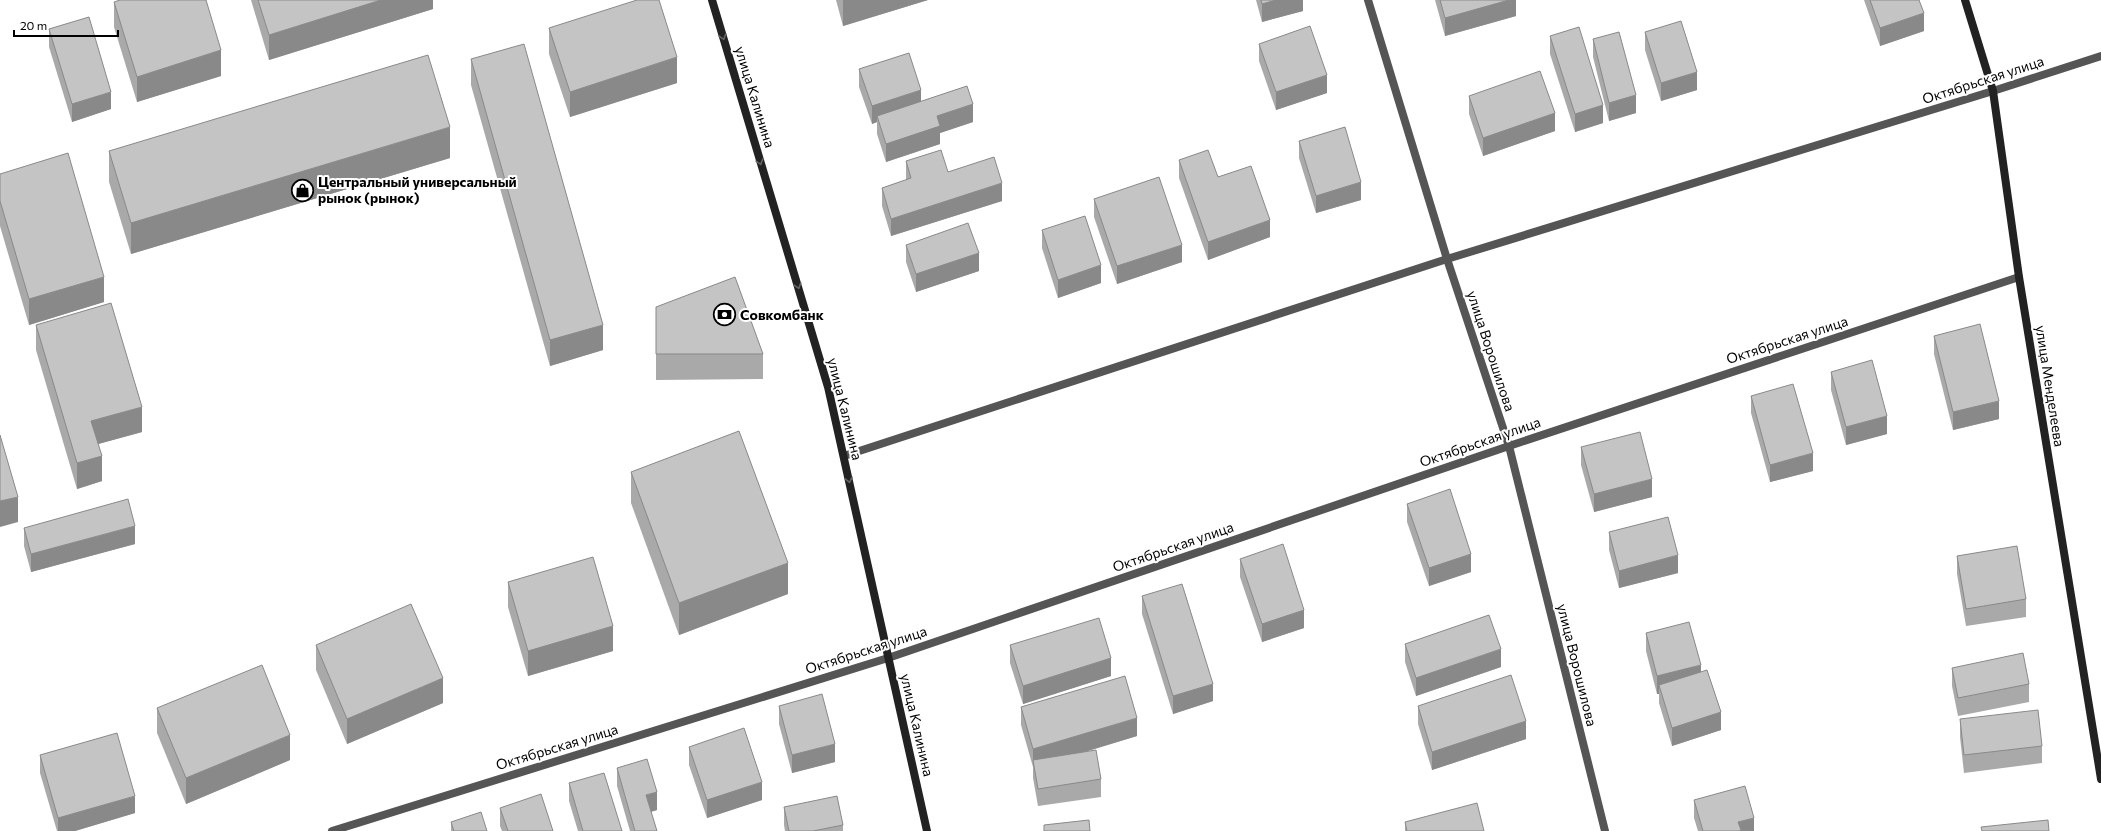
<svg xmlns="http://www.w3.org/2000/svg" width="2101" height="831" font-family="Commissioner,sans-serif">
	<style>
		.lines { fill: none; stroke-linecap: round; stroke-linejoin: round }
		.lane { stroke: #555; stroke-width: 8 }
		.street { stroke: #555; stroke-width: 8 }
		.secondary { stroke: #222; stroke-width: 8 }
		.wall { fill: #a9a9a9 }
		.shaded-wall { fill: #898989 }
		.building { fill: #c4c4c4; stroke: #898989 }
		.oneway { stroke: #646464 }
		.labels { text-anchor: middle; stroke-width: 4; stroke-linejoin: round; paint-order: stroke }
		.street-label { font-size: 14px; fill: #000; stroke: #fff }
		.poi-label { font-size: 14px; font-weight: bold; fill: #000; stroke: #fff; text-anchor: start }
	</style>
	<rect width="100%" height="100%" fill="#fff"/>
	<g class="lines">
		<polyline class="lane" points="1993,91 2101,56"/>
		<g class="street">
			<polyline points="1368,0 1447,259 1509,446 1605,831"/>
			<polyline points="844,456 1447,259 1993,91"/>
			<polyline points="332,831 888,658 1509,446 2019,277"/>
		</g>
		<g class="secondary">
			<polyline points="712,0 828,387 927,831"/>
			<polyline points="1965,0 1993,91 2019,277 2101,779"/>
		</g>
	</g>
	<g class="wall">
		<polygon points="251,0 433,0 433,9 269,60"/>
		<polygon points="836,0 928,0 843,26"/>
		<polygon points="1256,0 1303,0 1303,11 1262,22"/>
		<polygon points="1435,0 1516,0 1516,16 1445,36"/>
		<polygon points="1864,0 1919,0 1924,31 1880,46"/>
		<polygon points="114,2 221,76 137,102 114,27"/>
		<polygon points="549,28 677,83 570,117 549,54"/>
		<polygon points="49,29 111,109 72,122 49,47"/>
		<polygon points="1645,32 1697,90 1661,101 1645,50"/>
		<polygon points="1550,36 1603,123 1575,132 1550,54"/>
		<polygon points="1593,39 1636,113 1609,121 1593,57"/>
		<polygon points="1259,44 1327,93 1276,110 1259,61"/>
		<polygon points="471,59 603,350 550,366 471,85"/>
		<polygon points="859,69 921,101 973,122 940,133 940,144 886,162 877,134 877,122 872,124 859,87"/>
		<polygon points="1469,96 1555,131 1483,156 1469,114"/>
		<polygon points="1299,141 1361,200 1316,213 1299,158"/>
		<polygon points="109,151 450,158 131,254 109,182"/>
		<polygon points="1179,160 1218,177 1270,237 1208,260 1179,178"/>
		<polygon points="906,161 948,172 1002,201 891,236 882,206 882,188 906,180"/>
		<polygon points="0,174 104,302 29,325 0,226"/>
		<polygon points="1094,199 1182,262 1117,284 1094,217"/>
		<polygon points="1042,230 1101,283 1058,298 1042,248"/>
		<polygon points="906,245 979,271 916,292 906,262"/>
		<polygon points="656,307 763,354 763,379 656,380"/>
		<polygon points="36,325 142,432 98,444 102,481 77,489 36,350"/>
		<polygon points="1934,336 1999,419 1953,430 1934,354"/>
		<polygon points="1831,372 1887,434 1846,445 1831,390"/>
		<polygon points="1751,396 1813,471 1770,482 1751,413"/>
		<polygon points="1581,447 1652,497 1594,512 1581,465"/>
		<polygon points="631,472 788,594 679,635 631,503"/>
		<polygon points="1407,504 1471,572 1429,586 1407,522"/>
		<polygon points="24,528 135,544 31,572 24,546"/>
		<polygon points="1609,532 1678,573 1619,588 1609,550"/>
		<polygon points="1957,556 2026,599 2026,617 1966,626 1957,574"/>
		<polygon points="1240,559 1304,628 1262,642 1240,577"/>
		<polygon points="508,582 613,651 528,676 508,607"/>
		<polygon points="1142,596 1213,701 1173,714 1142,614"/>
		<polygon points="1646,633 1701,672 1721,730 1672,746 1659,703 1659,694 1657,694 1646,651"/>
		<polygon points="1405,644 1501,667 1416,696 1405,662"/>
		<polygon points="316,645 443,703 347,744 316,670"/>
		<polygon points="1010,645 1111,676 1023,704 1010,663"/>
		<polygon points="1952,668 2029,684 2029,702 1958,716 1952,686"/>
		<polygon points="779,706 835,762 792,773 779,724"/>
		<polygon points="1418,706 1526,739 1432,770 1418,724"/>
		<polygon points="1021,707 1137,736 1085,752 1101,779 1101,797 1038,806 1033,778 1033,767 1021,725"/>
		<polygon points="157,708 290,760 186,804 157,733"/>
		<polygon points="1960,719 2042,746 2042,763 1964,773 1960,737"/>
		<polygon points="689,747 762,800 707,818 689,765"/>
		<polygon points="40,755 135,813 75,831 57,831 40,773"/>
		<polygon points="617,768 657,810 651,812 657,831 630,831 617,786"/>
		<polygon points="569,783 622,831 578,831 569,801"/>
		<polygon points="1694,800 1754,831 1698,831 1694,818"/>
		<polygon points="784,807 843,825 843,831 785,831 784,825"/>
		<polygon points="500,808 553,831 502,831 500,826"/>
		<polygon points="451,822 487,831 451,831"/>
		<polygon points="1405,822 1484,831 1405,831"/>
	</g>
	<g class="shaded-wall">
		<polygon points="381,0 433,0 433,9 269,60 269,35"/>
		<polygon points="843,0 928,0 843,26"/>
		<polygon points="1276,0 1303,0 1303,11 1262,22 1262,4"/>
		<polygon points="1509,0 1516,0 1516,16 1445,36 1445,18"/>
		<polygon points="1924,13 1924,31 1880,46 1880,28"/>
		<polygon points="221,50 221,76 137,102 137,77"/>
		<polygon points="677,57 677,83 570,117 570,92"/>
		<polygon points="1697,72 1697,90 1661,101 1661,83"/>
		<polygon points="1327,75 1327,93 1276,110 1276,92"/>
		<polygon points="921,90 921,107 877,116 877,122 872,124 872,106"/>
		<polygon points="111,92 111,109 72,122 72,104"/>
		<polygon points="1636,95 1636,113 1609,121 1609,103"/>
		<polygon points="973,104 973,122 940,133 940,144 886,162 886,144 937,116"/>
		<polygon points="1603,105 1603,123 1575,132 1575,114"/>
		<polygon points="1555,113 1555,131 1483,156 1483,138"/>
		<polygon points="450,127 450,158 131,254 131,223"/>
		<polygon points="1361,182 1361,200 1316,213 1316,196"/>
		<polygon points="1002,183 1002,201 891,236 891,219"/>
		<polygon points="1270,220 1270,237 1208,260 1208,242"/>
		<polygon points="1182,245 1182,262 1117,284 1117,266"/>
		<polygon points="979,253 979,271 916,292 916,274"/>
		<polygon points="1101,265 1101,283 1058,298 1058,280"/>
		<polygon points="104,277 104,302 29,325 29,299"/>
		<polygon points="603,325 603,350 550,366 550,340"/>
		<polygon points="1999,401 1999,419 1953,430 1953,412"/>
		<polygon points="142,407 142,432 91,446 91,421"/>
		<polygon points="1887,416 1887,434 1846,445 1846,427"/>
		<polygon points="1813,453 1813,471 1770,482 1770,465"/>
		<polygon points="102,456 102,481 77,489 77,463"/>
		<polygon points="1652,479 1652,497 1594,512 1594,494"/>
		<polygon points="18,497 18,522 0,527 0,501"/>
		<polygon points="135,526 135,544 31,572 31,554"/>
		<polygon points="1471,554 1471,572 1429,586 1429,568"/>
		<polygon points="1678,555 1678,573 1619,588 1619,571"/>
		<polygon points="788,563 788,594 679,635 679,603"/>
		<polygon points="1304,610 1304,628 1262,642 1262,624"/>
		<polygon points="613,626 613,651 528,676 528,651"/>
		<polygon points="1501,649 1501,667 1416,696 1416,678"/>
		<polygon points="1111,658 1111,676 1023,704 1023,686"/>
		<polygon points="1701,665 1701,683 1659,685 1659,694 1657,694 1657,676"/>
		<polygon points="443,678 443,703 347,744 347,719"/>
		<polygon points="1213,684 1213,701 1173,714 1173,696"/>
		<polygon points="1721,712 1721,730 1672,746 1672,728"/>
		<polygon points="1137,718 1137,736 1034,767 1033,760 1033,767 1033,749"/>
		<polygon points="1526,721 1526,739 1432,770 1432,752"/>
		<polygon points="290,735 290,760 186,804 186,778"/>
		<polygon points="835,744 835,762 792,773 792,755"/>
		<polygon points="762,782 762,800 707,818 707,800"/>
		<polygon points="657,792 657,810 646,813 646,795"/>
		<polygon points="135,796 135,813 75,831 58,831 58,818"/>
		<polygon points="1754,818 1754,831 1738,831 1738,822"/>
	</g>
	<g class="building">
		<polygon points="120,0 206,0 221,50 137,77 114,2"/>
		<polygon points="258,0 381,0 269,35"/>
		<polygon points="637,0 659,0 677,57 570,92 549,28"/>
		<polygon points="1261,0 1276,0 1262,4"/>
		<polygon points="1440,0 1509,0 1445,18"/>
		<polygon points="1870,0 1919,0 1924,13 1880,28"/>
		<polygon points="89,17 111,92 72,104 49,29"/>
		<polygon points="1681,21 1697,72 1661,83 1645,32"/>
		<polygon points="1310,26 1327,75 1276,92 1259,44"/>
		<polygon points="1579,27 1603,105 1575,114 1550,36"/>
		<polygon points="1619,32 1636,95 1609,103 1593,39"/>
		<polygon points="524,44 603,325 550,340 471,59"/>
		<polygon points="909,53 921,90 872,106 859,69"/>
		<polygon points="428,55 450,127 131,223 109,151"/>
		<polygon points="1540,71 1555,113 1483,138 1469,96"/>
		<polygon points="967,86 973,104 937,116 940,126 886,144 877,116"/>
		<polygon points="1345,127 1361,182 1316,196 1299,141"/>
		<polygon points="941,150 948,172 994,157 1002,183 891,219 882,188 911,178 906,161"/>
		<polygon points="1208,150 1218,177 1251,166 1270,220 1208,242 1179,160"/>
		<polygon points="68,153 104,277 29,299 0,201 0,174"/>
		<polygon points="1159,177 1182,245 1117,266 1094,199"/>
		<polygon points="1085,216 1101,265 1058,280 1042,230"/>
		<polygon points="968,223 979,253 916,274 906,245"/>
		<polygon points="735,277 763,354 656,354 656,307"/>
		<polygon points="111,303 142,407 91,421 102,456 77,463 36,325"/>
		<polygon points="1980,324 1999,401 1953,412 1934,336"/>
		<polygon points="1872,360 1887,416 1846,427 1831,372"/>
		<polygon points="1793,384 1813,453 1770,465 1751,396"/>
		<polygon points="739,431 788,563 679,603 631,472"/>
		<polygon points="1640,432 1652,479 1594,494 1581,447"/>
		<polygon points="0,435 18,497 0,501"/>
		<polygon points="1450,489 1471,554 1429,568 1407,504"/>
		<polygon points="128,499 135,526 31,554 24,528"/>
		<polygon points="1668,517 1678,555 1619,571 1609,532"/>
		<polygon points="1283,544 1304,610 1262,624 1240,559"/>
		<polygon points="2017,546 2026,599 1966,609 1957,556"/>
		<polygon points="593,557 613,626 528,651 508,582"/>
		<polygon points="1182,584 1213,684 1173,696 1142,596"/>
		<polygon points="411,604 443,678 347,719 316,645"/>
		<polygon points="1489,615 1501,649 1416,678 1405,644"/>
		<polygon points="1099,618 1111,658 1023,686 1010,645"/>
		<polygon points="1689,622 1701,665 1657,676 1646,633"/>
		<polygon points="2023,653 2029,684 1958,698 1952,668"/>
		<polygon points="262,665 290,735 186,778 157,708"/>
		<polygon points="1707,670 1721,712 1672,728 1659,685"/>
		<polygon points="1511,675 1526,721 1432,752 1418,706"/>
		<polygon points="1125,676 1137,718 1033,749 1021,707"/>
		<polygon points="822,694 835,744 792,755 779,706"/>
		<polygon points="2038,710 2042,746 1964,755 1960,719"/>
		<polygon points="744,728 762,782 707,800 689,747"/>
		<polygon points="117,733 135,796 58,818 40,755"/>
		<polygon points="1096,750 1101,779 1038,789 1033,760"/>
		<polygon points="647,759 657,792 646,795 657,831 635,831 617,768"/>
		<polygon points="604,773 622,831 583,831 569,783"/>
		<polygon points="1745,786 1754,818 1738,822 1741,830 1739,831 1703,831 1694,800"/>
		<polygon points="541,794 553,831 508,831 500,808"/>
		<polygon points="837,796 843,825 813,831 789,831 784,807"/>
		<polygon points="1477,803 1484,831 1407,831 1405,822"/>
		<polygon points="481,812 487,831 454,831 451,822"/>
		<polygon points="1089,820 1090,831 1044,831 1044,825"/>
		<polygon points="2048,820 2049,831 1982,831 1981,827"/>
	</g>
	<defs><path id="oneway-chevron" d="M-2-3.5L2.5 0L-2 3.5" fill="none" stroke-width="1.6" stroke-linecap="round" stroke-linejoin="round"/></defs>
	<g class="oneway">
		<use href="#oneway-chevron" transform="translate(723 37) rotate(73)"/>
		<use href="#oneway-chevron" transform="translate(760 162) rotate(73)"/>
		<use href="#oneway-chevron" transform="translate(798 286) rotate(73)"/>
		<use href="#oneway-chevron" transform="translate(849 480) rotate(78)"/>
	</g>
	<defs>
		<symbol id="shop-ring" viewBox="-11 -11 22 22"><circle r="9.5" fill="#fff" stroke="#000" stroke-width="1.5"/><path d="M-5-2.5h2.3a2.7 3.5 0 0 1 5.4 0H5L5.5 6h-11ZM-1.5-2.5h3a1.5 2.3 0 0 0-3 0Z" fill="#000"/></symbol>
		<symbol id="bank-ring" viewBox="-11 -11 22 22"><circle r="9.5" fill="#fff" stroke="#000" stroke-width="1.5"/><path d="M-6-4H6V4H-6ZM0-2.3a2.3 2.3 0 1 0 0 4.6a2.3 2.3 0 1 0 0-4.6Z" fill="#000"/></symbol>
	</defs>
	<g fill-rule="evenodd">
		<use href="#shop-ring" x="290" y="178" width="25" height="25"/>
		<use href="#bank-ring" x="712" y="302" width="25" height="25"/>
	</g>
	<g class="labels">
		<g class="street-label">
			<text transform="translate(1983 80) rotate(-18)" y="5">Октябрьская улица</text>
			<text transform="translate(755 97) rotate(73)" y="5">улица Калинина</text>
			<text transform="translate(1787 340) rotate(-18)" y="5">Октябрьская улица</text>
			<text transform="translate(1491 351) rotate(72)" y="5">улица Ворошилова</text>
			<text transform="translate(2050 386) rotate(81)" y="5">улица Менделеева</text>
			<text transform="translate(845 409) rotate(76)" y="5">улица Калинина</text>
			<text transform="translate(1480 442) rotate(-19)" y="5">Октябрьская улица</text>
			<text transform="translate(1173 547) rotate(-19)" y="5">Октябрьская улица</text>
			<text transform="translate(866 650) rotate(-18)" y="5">Октябрьская улица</text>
			<text transform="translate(1577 665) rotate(76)" y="5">улица Ворошилова</text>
			<text transform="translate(917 725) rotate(77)" y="5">улица Калинина</text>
			<text transform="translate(557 747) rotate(-17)" y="5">Октябрьская улица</text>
		</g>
		<g class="poi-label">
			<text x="318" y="187">Центральный универсальный<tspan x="318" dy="16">рынок (рынок)</tspan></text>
			<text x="740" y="320">Совкомбанк</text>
		</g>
	</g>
	<path d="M14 30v6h104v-6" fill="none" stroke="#000000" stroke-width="2"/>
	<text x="20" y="30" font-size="12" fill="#000000" stroke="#ffffff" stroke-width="3" paint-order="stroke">20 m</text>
</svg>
